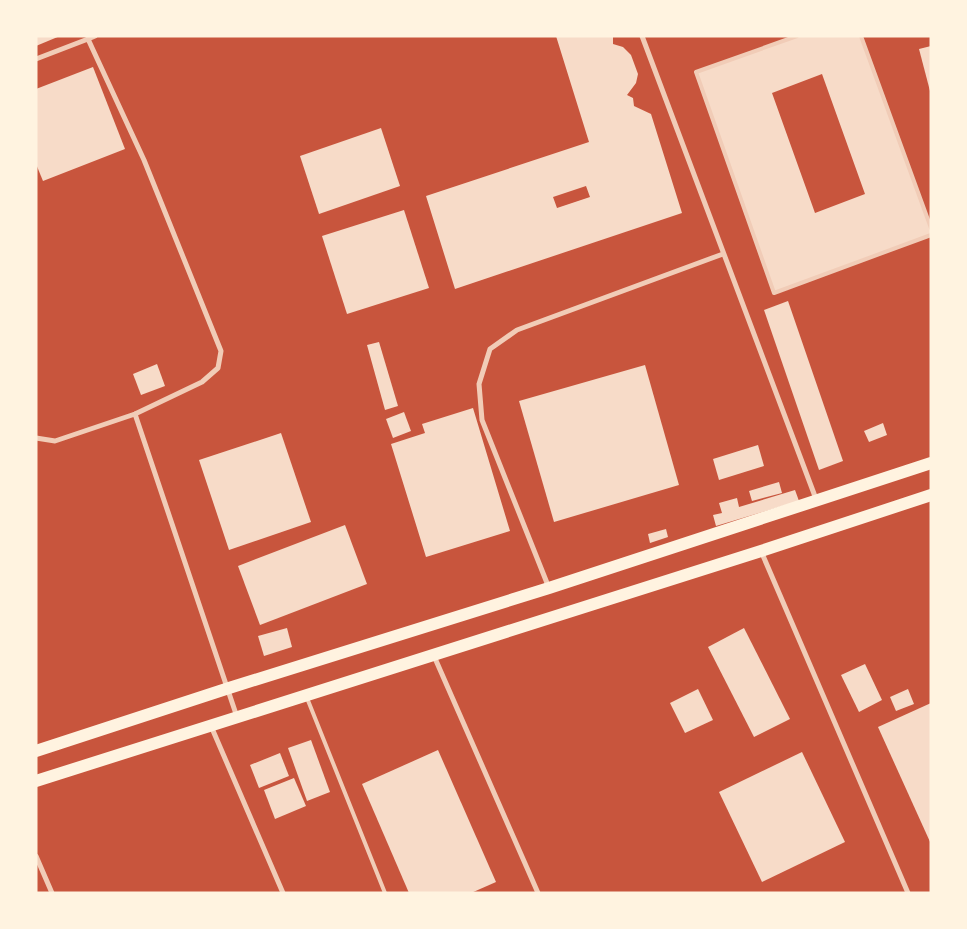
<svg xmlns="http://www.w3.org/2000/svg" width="967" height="929" font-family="Montserrat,sans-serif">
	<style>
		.building { fill: #f7dbc8; fill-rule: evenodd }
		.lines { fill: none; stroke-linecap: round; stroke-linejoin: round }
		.service { stroke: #f1ccb7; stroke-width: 4 }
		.minor { stroke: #f1ccb7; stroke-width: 5 }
		.primary { stroke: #fff3e0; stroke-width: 12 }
	</style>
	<rect width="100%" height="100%" fill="#c8553d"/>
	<g class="building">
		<polygon points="36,36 60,36 36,46"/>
		<path d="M556,36H613V44L623,47L631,55L638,74L636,83L627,95L633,98L634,106L651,114L682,213L455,289L426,196L589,142ZM586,186L590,197L557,208L553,197Z"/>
		<path d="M797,36H861L931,228V235L774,293L696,72ZM822,74L865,194L815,213L772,93Z"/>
		<polygon points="931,46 931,91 930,91 919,49"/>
		<polygon points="93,67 125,149 43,181 36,164 36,89"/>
		<polygon points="381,128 400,186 319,214 300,156"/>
		<polygon points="404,210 429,288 347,314 322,236"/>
		<polygon points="788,301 843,461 819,470 764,310"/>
		<polygon points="379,342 398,406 385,410 367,345"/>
		<polygon points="157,364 165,386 141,395 133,374"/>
		<polygon points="645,365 679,485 554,522 519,401"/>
		<polygon points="473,408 510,531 426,557 391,444 425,433 422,424"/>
		<polygon points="404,412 411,431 393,438 386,419"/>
		<polygon points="883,423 887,435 869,442 864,431"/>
		<polygon points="281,433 311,522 229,550 199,460"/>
		<polygon points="758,445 764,466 719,480 713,459"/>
		<polygon points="779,482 782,493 752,501 749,491"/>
		<polygon points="795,490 799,501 716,526 713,515 722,513 719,503 737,498 739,507"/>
		<polygon points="345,525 367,584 260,625 238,566"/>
		<polygon points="666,529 668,537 650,543 648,534"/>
		<polygon points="287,628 292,647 264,656 258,636"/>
		<polygon points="744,628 790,719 754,737 708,647"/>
		<polygon points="865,664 882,700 859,712 841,675"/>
		<polygon points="698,689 713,720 685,733 670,703"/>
		<polygon points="908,689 914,704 896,711 890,697"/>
		<polygon points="931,703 931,844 878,727"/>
		<polygon points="311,740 330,792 307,801 288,748"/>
		<polygon points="438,750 496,882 471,893 409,893 362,784"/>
		<polygon points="802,752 845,842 762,882 719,792"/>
		<polygon points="280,753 289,776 259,788 250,765"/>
		<polygon points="294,778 306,806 275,819 264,790"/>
	</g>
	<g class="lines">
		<g class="service">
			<polyline points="797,36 696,72 774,293 931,235"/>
			<polyline points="861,36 931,228"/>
			<polyline points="307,698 385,893"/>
		</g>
		<g class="minor">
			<polyline points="642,36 816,499"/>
			<polyline points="88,39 95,36"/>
			<polyline points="36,59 88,39 144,160 221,351 218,368 202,382 135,414 55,441 36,438"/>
			<polyline points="135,414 237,717"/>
			<polyline points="761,551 908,893"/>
			<polyline points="549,588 482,420 479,384 490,349 517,330 723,254"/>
			<polyline points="434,656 538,893"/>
			<polyline points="211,726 283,893"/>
			<polyline points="36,856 52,893"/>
		</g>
		<g class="primary">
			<polyline points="36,751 229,688 549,588 931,463"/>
			<polyline points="36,781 761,551 931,495"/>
		</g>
	</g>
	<rect width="967" height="929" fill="none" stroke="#fff3e0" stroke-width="75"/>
</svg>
